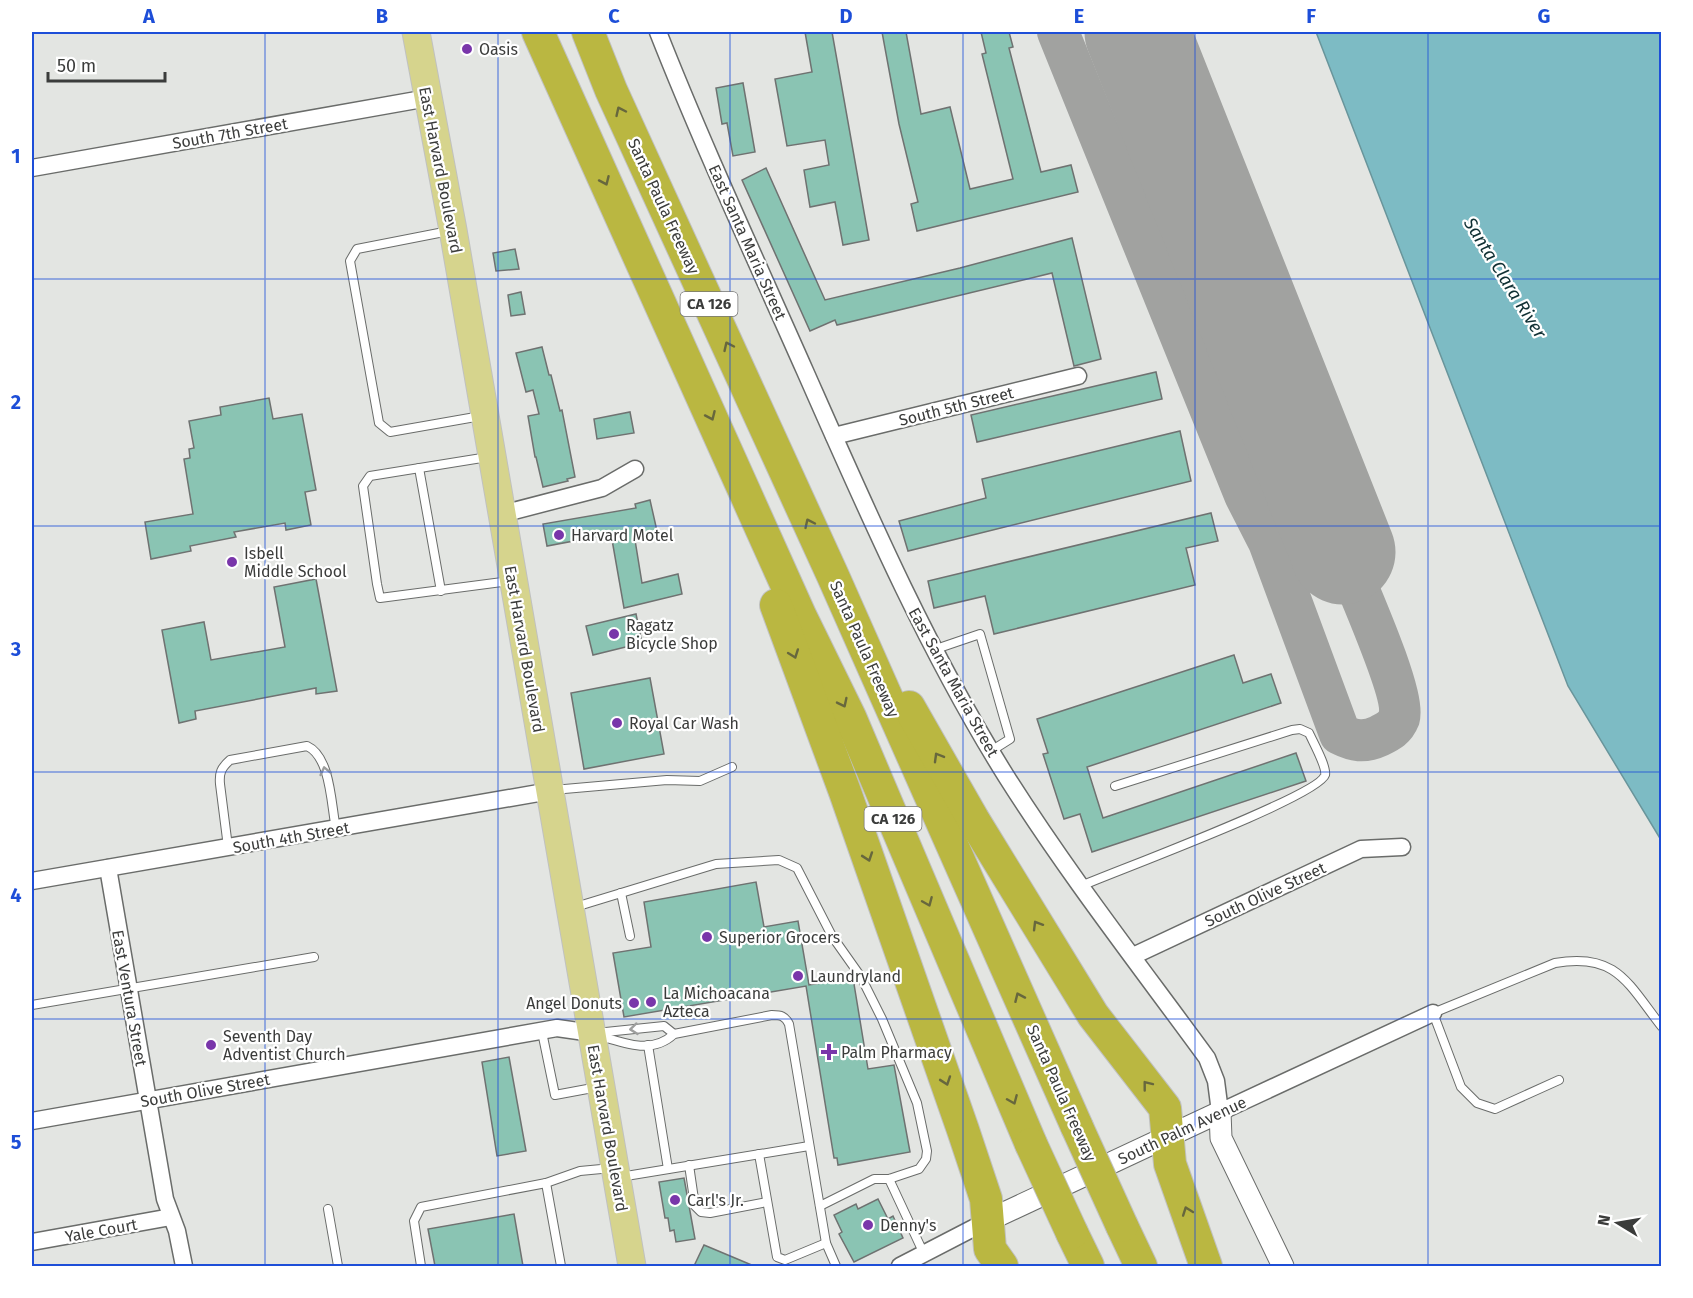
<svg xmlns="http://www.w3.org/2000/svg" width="1693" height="1298" font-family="'Fira Sans',sans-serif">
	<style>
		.water { fill: #7dbbc4; stroke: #69959b; stroke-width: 1.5 }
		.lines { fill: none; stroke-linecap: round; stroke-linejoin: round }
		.taxiway { stroke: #a1a2a0; stroke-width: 42 }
		.runway { stroke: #a1a2a0; stroke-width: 105 }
		.building { fill: #8ac4b3; stroke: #6f7271; stroke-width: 1.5 }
		.service-casing { stroke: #6a6c6a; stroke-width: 10 }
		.minor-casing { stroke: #6a6c6a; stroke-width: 19 }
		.tertiary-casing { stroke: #6a6c6a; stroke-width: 23 }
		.primary-casing { stroke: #c0c1c0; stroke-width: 29 }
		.motorway-casing { stroke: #c0c1c0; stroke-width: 34 }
		.service { stroke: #fff; stroke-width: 8 }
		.minor { stroke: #fff; stroke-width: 16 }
		.tertiary { stroke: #fff; stroke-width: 21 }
		.primary { stroke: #d6d48d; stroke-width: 27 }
		.motorway { stroke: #bab741; stroke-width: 32 }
		.motorway-bridge-casing { stroke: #c0c1c0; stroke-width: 34; stroke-linecap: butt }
		.motorway-bridge { stroke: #bab741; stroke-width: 32 }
		.oneway { stroke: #67673d }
		.oneway2 { stroke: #9d9e9d }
		.grid { fill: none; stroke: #1d4ed8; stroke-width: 1.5; stroke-opacity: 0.55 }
		.poi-dot { fill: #7936aa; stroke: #fff; stroke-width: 2 }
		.labels { text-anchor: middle; stroke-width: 4.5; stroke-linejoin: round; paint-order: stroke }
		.shield { fill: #fff; stroke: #767676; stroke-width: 1.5 }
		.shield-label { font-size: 15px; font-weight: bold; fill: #3b3c3b }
		.poi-label { font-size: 16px; fill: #3b3c3b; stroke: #fff; text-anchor: start }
		.street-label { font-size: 16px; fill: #3b3c3b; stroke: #fff }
		.water-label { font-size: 18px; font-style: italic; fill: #103034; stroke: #fff }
		.neatline { fill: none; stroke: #1d4ed8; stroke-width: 2 }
		.grid-label { font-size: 20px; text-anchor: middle; font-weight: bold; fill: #1d4ed8 }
	</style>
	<rect width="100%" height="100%" fill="#e3e5e2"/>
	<polygon class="water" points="1316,32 1661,32 1661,840 1568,686"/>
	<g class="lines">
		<path class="taxiway" d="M1058,32L1245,495L1269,542L1340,734C1354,741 1364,743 1379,736C1389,731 1395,728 1399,718C1406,694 1354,581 1343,552"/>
		<polyline class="runway" points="1137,32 1343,552"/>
	</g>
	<g class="building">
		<polygon points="805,32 832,32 869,240 843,245 835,202 810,207 804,170 829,165 825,140 787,146 775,79 812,72"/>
		<polygon points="882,32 906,32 921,114 950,107 970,189 1013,179 982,54 986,53 981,32 1009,32 1013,47 1009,48 1041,172 1071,165 1078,192 917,231 911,204 918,202 899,124"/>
		<polygon points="743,83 755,152 733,156 727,123 722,124 716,88"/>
		<polygon points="766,168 825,300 960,268 1072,238 1101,359 1074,366 1052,273 837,325 835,320 810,331 742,180"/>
		<polygon points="515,249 519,269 496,271 493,253"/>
		<polygon points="521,292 525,314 511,316 508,295"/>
		<polygon points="542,347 549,375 551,375 560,411 562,410 575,477 567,479 568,481 543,487 536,457 535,457 528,416 539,414 533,390 526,392 516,353"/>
		<polygon points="1156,372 1162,399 977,442 971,415"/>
		<polygon points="269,398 273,419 302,414 316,490 305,492 311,525 286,530 285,523 234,532 236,537 190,546 191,551 151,559 145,522 193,514 184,459 190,458 189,449 194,448 189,421 221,415 220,407"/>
		<polygon points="630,412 634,433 597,439 594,419"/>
		<polygon points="1180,431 1191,481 908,551 899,521 986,498 982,479"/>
		<polygon points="650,500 657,531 651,532 652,536 635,540 642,583 678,574 682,594 624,608 611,534 547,546 543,524 636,508 635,504"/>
		<polygon points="1211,513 1218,541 1186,548 1195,585 994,634 985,596 934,608 928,581"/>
		<polygon points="316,579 337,691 316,694 316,688 195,711 196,719 179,723 162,630 204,622 211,660 285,647 274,587"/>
		<polygon points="636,614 642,643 593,655 586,626"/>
		<polygon points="1234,655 1243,683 1271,674 1281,703 1087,767 1103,818 1296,753 1306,781 1092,852 1080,814 1064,819 1043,754 1048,753 1037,719"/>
		<polygon points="650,678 664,754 584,769 571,693"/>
		<polygon points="756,882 764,927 798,921 809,985 853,978 868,1069 894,1065 910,1152 838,1165 837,1158 834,1158 806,986 624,1017 613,953 651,947 644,902"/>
		<polygon points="509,1057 526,1151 497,1156 482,1062"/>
		<polygon points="684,1178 695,1239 676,1242 674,1230 670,1231 668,1218 665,1218 659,1182"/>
		<polygon points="878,1199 888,1219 893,1216 903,1238 854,1262 839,1234 842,1232 834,1215 856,1204 858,1209"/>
		<polygon points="514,1214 523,1266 435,1266 428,1229"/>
		<polygon points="704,1245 754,1266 694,1266"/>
	</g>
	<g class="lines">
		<defs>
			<g id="service">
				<polyline points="449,231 357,249 350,261 379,423 390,432 481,416"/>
				<polyline points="488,457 370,476 363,486 377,584 380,598 510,581"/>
				<polyline points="419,468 441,591"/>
				<polyline points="933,650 980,634 1010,739 991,751"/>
				<polyline points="553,790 667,780 700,781 732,767"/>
				<path d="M228,847L220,784C219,773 221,768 230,760L307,746C331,757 331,805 336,829"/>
				<path d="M1081,886C1113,872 1319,796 1325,775C1327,767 1313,742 1309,733L1300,729L1292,730L1115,786"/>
				<polyline points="621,893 630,936"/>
				<polyline points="572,908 716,864 779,860 797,868 832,936 861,977 882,1019 917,1103 927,1151 926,1159 919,1169 889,1179 874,1179 820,1206"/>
				<polyline points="32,1005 314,957"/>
				<polyline points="542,1032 555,1095 598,1087"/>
				<polyline points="596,1033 664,1026 674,1034"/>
				<path d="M598,1035C623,1043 652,1055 674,1034L772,1015C781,1015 785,1016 789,1024L826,1243L836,1266"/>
				<polyline points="648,1045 668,1169"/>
				<path d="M1559,1080L1495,1109L1477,1103L1461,1087L1433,1013L1555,963C1617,952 1628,984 1662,1027"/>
				<polyline points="759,1154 777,1257 785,1260 826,1243"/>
				<polyline points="689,1165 695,1206 701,1212 710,1213 767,1202"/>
				<polyline points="620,1177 809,1146"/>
				<polyline points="889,1179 924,1254"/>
				<polyline points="546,1183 561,1266"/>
				<polyline points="328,1209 338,1266"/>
				<polyline points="421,1266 414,1221 421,1207 546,1183 580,1171 612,1168"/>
			</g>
			<g id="minor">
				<path d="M658,32C703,146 755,258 805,371C866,509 926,648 1006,776C1068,874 1139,965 1207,1058L1216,1081L1220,1112L1433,1013"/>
				<polyline points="32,168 428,98"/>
				<polyline points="834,436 1078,376"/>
				<polyline points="502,514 602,488 635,469"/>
				<polyline points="108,868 165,1199 177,1231 184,1266"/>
				<polyline points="32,881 550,791"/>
				<polyline points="1133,956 1361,849 1402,847"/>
				<polyline points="32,1121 557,1028 592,1033"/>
				<polyline points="32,1242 171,1217"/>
				<polyline points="900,1266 987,1221"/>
			</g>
			<polyline id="tertiary" points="987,1221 1220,1112 1221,1138 1283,1266"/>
			<polyline id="primary" points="416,32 453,230 632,1266"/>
			<g id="motorway">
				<polyline points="538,32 800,615 850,717 1031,1144"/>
				<polyline points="588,32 611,90 833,576 1077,1127"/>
				<polyline points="776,605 845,792 963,1130 986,1199 990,1249 1002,1266"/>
				<polyline points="909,707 973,819 1093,1015 1165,1108 1170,1164 1206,1266"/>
				<polyline points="1122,1226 1141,1266"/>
				<polyline points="1072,1233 1088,1266"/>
			</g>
		</defs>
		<use href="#service" class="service-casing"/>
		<use href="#minor" class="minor-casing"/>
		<use href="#tertiary" class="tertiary-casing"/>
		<use href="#primary" class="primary-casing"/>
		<use href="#motorway" class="motorway-casing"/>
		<use href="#service" class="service"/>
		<use href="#minor" class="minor"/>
		<use href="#tertiary" class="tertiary"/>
		<use href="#primary" class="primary"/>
		<use href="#motorway" class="motorway"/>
		<defs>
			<g id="motorway-bridge">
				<polyline points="1077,1127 1122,1226"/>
				<polyline points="1031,1144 1072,1233"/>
			</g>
		</defs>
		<use href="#motorway-bridge" class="motorway-bridge-casing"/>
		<use href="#motorway-bridge" class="motorway-bridge"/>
	</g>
	<defs><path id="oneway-chevron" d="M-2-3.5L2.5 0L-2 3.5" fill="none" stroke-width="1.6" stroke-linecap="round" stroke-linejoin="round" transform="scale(1.5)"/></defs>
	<g class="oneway">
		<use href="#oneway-chevron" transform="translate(620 111) rotate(-115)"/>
		<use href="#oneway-chevron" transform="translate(605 181) rotate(66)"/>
		<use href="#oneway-chevron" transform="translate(728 346) rotate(-115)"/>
		<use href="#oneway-chevron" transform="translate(711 416) rotate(66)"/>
		<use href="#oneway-chevron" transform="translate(809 523) rotate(-115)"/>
		<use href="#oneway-chevron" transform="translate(794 654) rotate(70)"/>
		<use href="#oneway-chevron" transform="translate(843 703) rotate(64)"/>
		<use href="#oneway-chevron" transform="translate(938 757) rotate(-120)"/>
		<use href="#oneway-chevron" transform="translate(868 857) rotate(71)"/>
		<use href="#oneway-chevron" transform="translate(928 902) rotate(67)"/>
		<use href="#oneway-chevron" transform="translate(1037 925) rotate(-121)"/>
		<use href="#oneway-chevron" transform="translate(1019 997) rotate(-114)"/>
		<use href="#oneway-chevron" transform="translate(946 1081) rotate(71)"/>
		<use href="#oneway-chevron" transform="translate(1147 1085) rotate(-128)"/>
		<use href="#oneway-chevron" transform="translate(1013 1100) rotate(67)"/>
		<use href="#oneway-chevron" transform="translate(1187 1211) rotate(-110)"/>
	</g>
	<g class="oneway2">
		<use href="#oneway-chevron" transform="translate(325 771) rotate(-103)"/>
		<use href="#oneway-chevron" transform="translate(634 1029) rotate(174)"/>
	</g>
	<path class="grid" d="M265,32V1266M498,32V1266M730,32V1266M963,32V1266M1195,32V1266M1428,32V1266M32,279H1662M32,526H1662M32,772H1662M32,1019H1662"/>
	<g class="poi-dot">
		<circle cx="467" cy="49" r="6"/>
		<circle cx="559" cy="535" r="6"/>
		<circle cx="232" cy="562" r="6"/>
		<circle cx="614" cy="634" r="6"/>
		<circle cx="617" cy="723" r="6"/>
		<circle cx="707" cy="937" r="6"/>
		<circle cx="798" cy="976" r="6"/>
		<circle cx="651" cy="1002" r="6"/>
		<circle cx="634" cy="1003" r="6"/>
		<circle cx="211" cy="1045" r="6"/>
		<path d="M826 1043h6v6h6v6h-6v6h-6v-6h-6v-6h6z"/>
		<circle cx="675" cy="1200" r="6"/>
		<circle cx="868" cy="1225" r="6"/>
	</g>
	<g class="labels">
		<g class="shield">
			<rect x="680.5" y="292" width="57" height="24" rx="4.5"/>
			<rect x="864.5" y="807" width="57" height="24" rx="4.5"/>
		</g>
		<g class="shield-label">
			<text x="709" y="309">CA 126</text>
			<text x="893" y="824">CA 126</text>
		</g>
		<g class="poi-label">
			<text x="479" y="55">Oasis</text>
			<text x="571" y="541">Harvard Motel</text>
			<text x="244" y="559">Isbell<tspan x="244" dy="18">Middle School</tspan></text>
			<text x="626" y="631">Ragatz<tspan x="626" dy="18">Bicycle Shop</tspan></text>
			<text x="629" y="729">Royal Car Wash</text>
			<text x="719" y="943">Superior Grocers</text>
			<text x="810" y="982">Laundryland</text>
			<text x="663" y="999">La Michoacana<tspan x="663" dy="18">Azteca</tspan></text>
			<text x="622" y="1009" text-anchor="end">Angel Donuts</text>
			<text x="223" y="1042">Seventh Day<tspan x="223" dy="18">Adventist Church</tspan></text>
			<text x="841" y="1058">Palm Pharmacy</text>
			<text x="687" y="1206">Carl's Jr.</text>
			<text x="880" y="1231">Denny's</text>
		</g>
		<g class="street-label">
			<text transform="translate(230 133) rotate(-10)" y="6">South 7th Street</text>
			<text transform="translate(441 170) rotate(79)" y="6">East Harvard Boulevard</text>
			<text transform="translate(664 206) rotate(65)" y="6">Santa Paula Freeway</text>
			<text transform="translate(748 242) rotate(66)" y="6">East Santa Maria Street</text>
			<text transform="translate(956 406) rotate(-14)" y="6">South 5th Street</text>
			<text transform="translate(525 649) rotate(80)" y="6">East Harvard Boulevard</text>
			<text transform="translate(865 649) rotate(66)" y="6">Santa Paula Freeway</text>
			<text transform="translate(954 682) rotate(61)" y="6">East Santa Maria Street</text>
			<text transform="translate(291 837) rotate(-10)" y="6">South 4th Street</text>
			<text transform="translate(1265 894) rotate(-25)" y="6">South Olive Street</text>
			<text transform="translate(130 998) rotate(80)" y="6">East Ventura Street</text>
			<text transform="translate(205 1090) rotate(-10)" y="6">South Olive Street</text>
			<text transform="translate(1062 1093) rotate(66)" y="6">Santa Paula Freeway</text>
			<text transform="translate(608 1128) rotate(80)" y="6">East Harvard Boulevard</text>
			<text transform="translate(1182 1130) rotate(-25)" y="6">South Palm Avenue</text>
			<text transform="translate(101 1230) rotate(-10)" y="6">Yale Court</text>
		</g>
		<g class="water-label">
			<text transform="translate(1505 278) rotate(58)" y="6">Santa Clara River</text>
		</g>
	</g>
	<rect width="1693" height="1298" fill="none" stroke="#ffffff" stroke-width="66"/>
	<g transform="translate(1618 1223) rotate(281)" stroke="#ffffff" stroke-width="4.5" paint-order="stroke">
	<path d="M0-4.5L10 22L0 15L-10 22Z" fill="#3b3c3b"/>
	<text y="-9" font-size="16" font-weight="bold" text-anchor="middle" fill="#3b3c3b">N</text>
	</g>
	<path d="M48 72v9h117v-9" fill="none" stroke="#3b3c3b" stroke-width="3"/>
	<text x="57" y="72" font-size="18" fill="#3b3c3b" stroke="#ffffff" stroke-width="4.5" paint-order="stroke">50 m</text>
	<rect x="33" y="33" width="1627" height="1232" class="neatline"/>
	<g class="grid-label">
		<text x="149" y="23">A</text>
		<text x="382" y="23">B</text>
		<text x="614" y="23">C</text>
		<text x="846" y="23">D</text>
		<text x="1079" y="23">E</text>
		<text x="1311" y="23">F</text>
		<text x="1544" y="23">G</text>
		<text x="16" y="163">1</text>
		<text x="16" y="409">2</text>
		<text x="16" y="656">3</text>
		<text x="16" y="902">4</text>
		<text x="16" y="1149">5</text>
	</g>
</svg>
